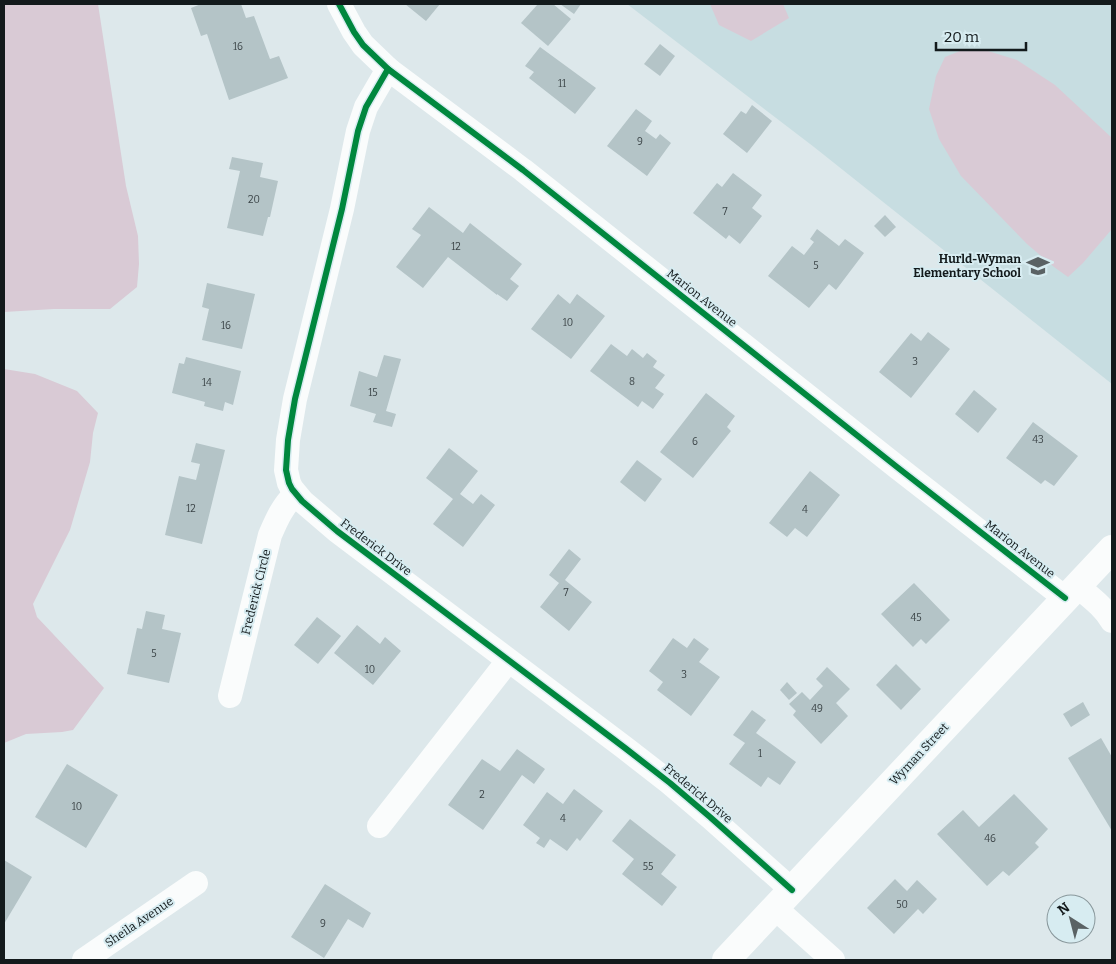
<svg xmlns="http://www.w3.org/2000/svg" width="1116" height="964" font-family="Bitter,serif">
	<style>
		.built { fill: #c7dde1 }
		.green { fill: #d9cad5 }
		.building { fill: #b4c4c7 }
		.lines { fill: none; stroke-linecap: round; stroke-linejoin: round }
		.minor { stroke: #fafcfc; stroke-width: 24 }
		.tertiary { stroke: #fafcfc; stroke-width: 28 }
		.cycleway-casing { stroke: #d7ecf1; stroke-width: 9 }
		.cycleway { stroke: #00873e; stroke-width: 6 }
		.labels { text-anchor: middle; stroke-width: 4; stroke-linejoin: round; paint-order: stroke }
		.number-label { font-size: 10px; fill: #3b4447 }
		.poi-label { font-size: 12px; font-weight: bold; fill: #131a1c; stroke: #d7ecf1; text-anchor: end }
		.street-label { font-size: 12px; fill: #131a1c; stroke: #d7ecf1 }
	</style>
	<rect width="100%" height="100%" fill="#dde8eb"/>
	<polygon class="built" points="627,4 1112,4 1112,384 814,147"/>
	<g class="green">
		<polygon points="4,4 98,4 126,186 138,236 139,264 137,287 110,309 54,309 4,312"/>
		<polygon points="710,4 783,4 789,18 751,41 719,25"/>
		<polygon points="960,51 988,51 1017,60 1055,85 1112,138 1112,229 1083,263 1068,277 1054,267 1027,244 961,176 939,139 929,109 936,76 945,57"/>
		<polygon points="4,369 35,374 77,391 98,413 93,433 90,462 70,530 33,604 37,617 104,688 73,730 62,732 26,734 4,743"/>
	</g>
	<g class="building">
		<polygon points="201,4 241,4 246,18 254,16 270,59 279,56 288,78 229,100 207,34 201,36 191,8"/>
		<polygon points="405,4 440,4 426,21"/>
		<polygon points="538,4 553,4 571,19 548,46 521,23"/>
		<polygon points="560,4 581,4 574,14"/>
		<polygon points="660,44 675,56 660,76 644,64"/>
		<polygon points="540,47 596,88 575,114 529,78 534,72 525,66"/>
		<polygon points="752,105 772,121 747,153 723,134 741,111 746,114"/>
		<polygon points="636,109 652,121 645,131 656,139 660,134 671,143 647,176 607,146"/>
		<polygon points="232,157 263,163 260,177 278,181 270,217 268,217 263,236 227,228 240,171 229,169"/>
		<polygon points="733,173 762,195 752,208 762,216 740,244 729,235 726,239 693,213 717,183 722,187"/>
		<polygon points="429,207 463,233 470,223 522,264 510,279 519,286 507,301 497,294 497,295 448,257 423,288 396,267 421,235 412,229"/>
		<polygon points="885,215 896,227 885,237 874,226"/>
		<polygon points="817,229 839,246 845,239 864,253 836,290 829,284 809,308 768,276 792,246 804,255 814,242 810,239"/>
		<polygon points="207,283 255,294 242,349 202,340 209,309 202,307"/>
		<polygon points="558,294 570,304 577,294 605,316 571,359 531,329"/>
		<polygon points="928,332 950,349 911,398 879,372 911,333 921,341"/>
		<polygon points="611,344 627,356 632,349 643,358 647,353 657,361 653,367 665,375 655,388 664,394 653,409 642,401 638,407 590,371"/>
		<polygon points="384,355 401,359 386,411 396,414 392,427 373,422 376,414 350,406 359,371 377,377"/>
		<polygon points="186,357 241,371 233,405 225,402 223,411 204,406 205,402 172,393 179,363 184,364"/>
		<polygon points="974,390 997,409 978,433 955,414"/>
		<polygon points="706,393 735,416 727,427 731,431 693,478 660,452"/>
		<polygon points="1033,422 1078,456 1054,486 1045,480 1041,484 1006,458"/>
		<polygon points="196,443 225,450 202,544 165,535 179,476 196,480 200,464 191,462"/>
		<polygon points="449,448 478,471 460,494 473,504 481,494 495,505 463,547 433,524 453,499 426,478"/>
		<polygon points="637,460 662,479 645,502 620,482"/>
		<polygon points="810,471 840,495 807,537 795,528 787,537 769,523"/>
		<polygon points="569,549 581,559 565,580 592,602 569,631 540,607 559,583 549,575"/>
		<polygon points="914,583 950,620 926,644 921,639 913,647 881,614"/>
		<polygon points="146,611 165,615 162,629 181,633 169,683 127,674 137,628 142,629"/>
		<polygon points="317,617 341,636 318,664 294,645"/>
		<polygon points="357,625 380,644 385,637 401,651 373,685 334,653"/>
		<polygon points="673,638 687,648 694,638 709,649 699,662 720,677 691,716 657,690 663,682 649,671"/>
		<polygon points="896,664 921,689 901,710 876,685"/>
		<polygon points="827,667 850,689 836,703 848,716 821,744 793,715 796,711 789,704 802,692 810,700 823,686 816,679"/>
		<polygon points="787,682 797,693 789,700 780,690"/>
		<polygon points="1083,702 1090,715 1071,727 1063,714"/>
		<polygon points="752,710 766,720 756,733 796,762 780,785 768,777 761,787 729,764 745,743 733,735"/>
		<polygon points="1101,738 1112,757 1112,831 1068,758"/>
		<polygon points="517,749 545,769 534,784 522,775 483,830 448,805 482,759 500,771"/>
		<polygon points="67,764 118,795 86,848 35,817"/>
		<polygon points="574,789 603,811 580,841 577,838 567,851 550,839 544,848 536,843 540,838 523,825 547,792 563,804"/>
		<polygon points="1014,794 1048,829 1035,843 1039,847 1009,876 1003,871 987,886 937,834 963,810 979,827"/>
		<polygon points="630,819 676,855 661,874 677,887 662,906 622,874 634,859 612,841"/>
		<polygon points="4,860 32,877 4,924"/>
		<polygon points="895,879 907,891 917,880 937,899 923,914 918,909 894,934 867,908"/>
		<polygon points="325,884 371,913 363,928 348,919 324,958 291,937"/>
	</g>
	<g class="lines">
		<g class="minor">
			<polyline points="339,4 354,32 363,45 388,69 523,170 897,467 1065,598"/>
			<polyline points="388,69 366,107 358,131 342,209 295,399 288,440 286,470 289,483 292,489 302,501 337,531 625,748 670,783 710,817 792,890"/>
			<path d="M1077,586C1090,597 1104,607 1112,621"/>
			<path d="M230,696L270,535C277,519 282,507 295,494"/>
			<polyline points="379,826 508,661"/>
			<polyline points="775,908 833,960"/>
			<polyline points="84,960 196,883"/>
		</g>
		<polyline class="tertiary" points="726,960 1112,549"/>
		<defs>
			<g id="cycleway">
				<polyline points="339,4 354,32 363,45 388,69 523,170 897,467 1065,598"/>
				<polyline points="388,69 366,107 358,131 342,209 295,399 288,440 286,470 289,483 292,489 302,501 337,531 625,748 670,783 710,817 792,890"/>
			</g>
		</defs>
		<use href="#cycleway" class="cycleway-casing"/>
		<use href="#cycleway" class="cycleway"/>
	</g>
	<defs>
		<symbol id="school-bare" viewBox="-9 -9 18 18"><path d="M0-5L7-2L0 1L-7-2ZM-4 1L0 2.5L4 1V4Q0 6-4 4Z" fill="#5a6264" stroke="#d7ecf1" stroke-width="2.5" paint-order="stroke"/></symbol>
	</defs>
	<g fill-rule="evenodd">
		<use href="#school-bare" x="1022" y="250" width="32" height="32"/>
	</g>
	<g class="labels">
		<g class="number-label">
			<text x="238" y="50">16</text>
			<text x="562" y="87">11</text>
			<text x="640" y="145">9</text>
			<text x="254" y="203">20</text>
			<text x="725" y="215">7</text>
			<text x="456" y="250">12</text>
			<text x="816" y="269">5</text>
			<text x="568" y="326">10</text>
			<text x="226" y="329">16</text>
			<text x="915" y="365">3</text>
			<text x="632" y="385">8</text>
			<text x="207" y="386">14</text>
			<text x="373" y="396">15</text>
			<text x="1038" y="443">43</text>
			<text x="695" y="445">6</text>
			<text x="191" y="512">12</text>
			<text x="805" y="513">4</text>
			<text x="566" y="596">7</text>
			<text x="916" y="621">45</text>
			<text x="154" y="657">5</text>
			<text x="370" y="673">10</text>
			<text x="684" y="678">3</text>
			<text x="817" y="712">49</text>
			<text x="760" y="757">1</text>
			<text x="482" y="798">2</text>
			<text x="77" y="810">10</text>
			<text x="563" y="822">4</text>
			<text x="990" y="842">46</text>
			<text x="648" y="870">55</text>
			<text x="902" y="908">50</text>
			<text x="323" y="927">9</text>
		</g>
		<g class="poi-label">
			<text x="1021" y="263">Hurld-Wyman<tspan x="1021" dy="14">Elementary School</tspan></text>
		</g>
		<g class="street-label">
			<text transform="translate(702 298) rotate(38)" y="4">Marion Avenue</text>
			<text transform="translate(376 547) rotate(37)" y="4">Frederick Drive</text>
			<text transform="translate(1020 549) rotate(38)" y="4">Marion Avenue</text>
			<text transform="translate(256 592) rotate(-76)" y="4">Frederick Circle</text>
			<text transform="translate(919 754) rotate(-47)" y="4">Wyman Street</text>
			<text transform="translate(698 793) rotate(40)" y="4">Frederick Drive</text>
			<text transform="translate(139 922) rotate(-34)" y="4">Sheila Avenue</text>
		</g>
	</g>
	<rect width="1116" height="964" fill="none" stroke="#131a1c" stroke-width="10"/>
	<g transform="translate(1071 919) rotate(324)"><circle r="24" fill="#d7ecf1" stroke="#89989c"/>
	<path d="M0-4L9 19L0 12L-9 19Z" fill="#5a6264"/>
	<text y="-8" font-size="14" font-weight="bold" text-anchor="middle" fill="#131a1c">N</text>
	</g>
	<path d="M936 42v8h90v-8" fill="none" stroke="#131a1c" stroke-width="2.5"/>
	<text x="944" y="42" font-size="15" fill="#131a1c" stroke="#d7ecf1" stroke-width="4" paint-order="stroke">20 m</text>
</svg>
